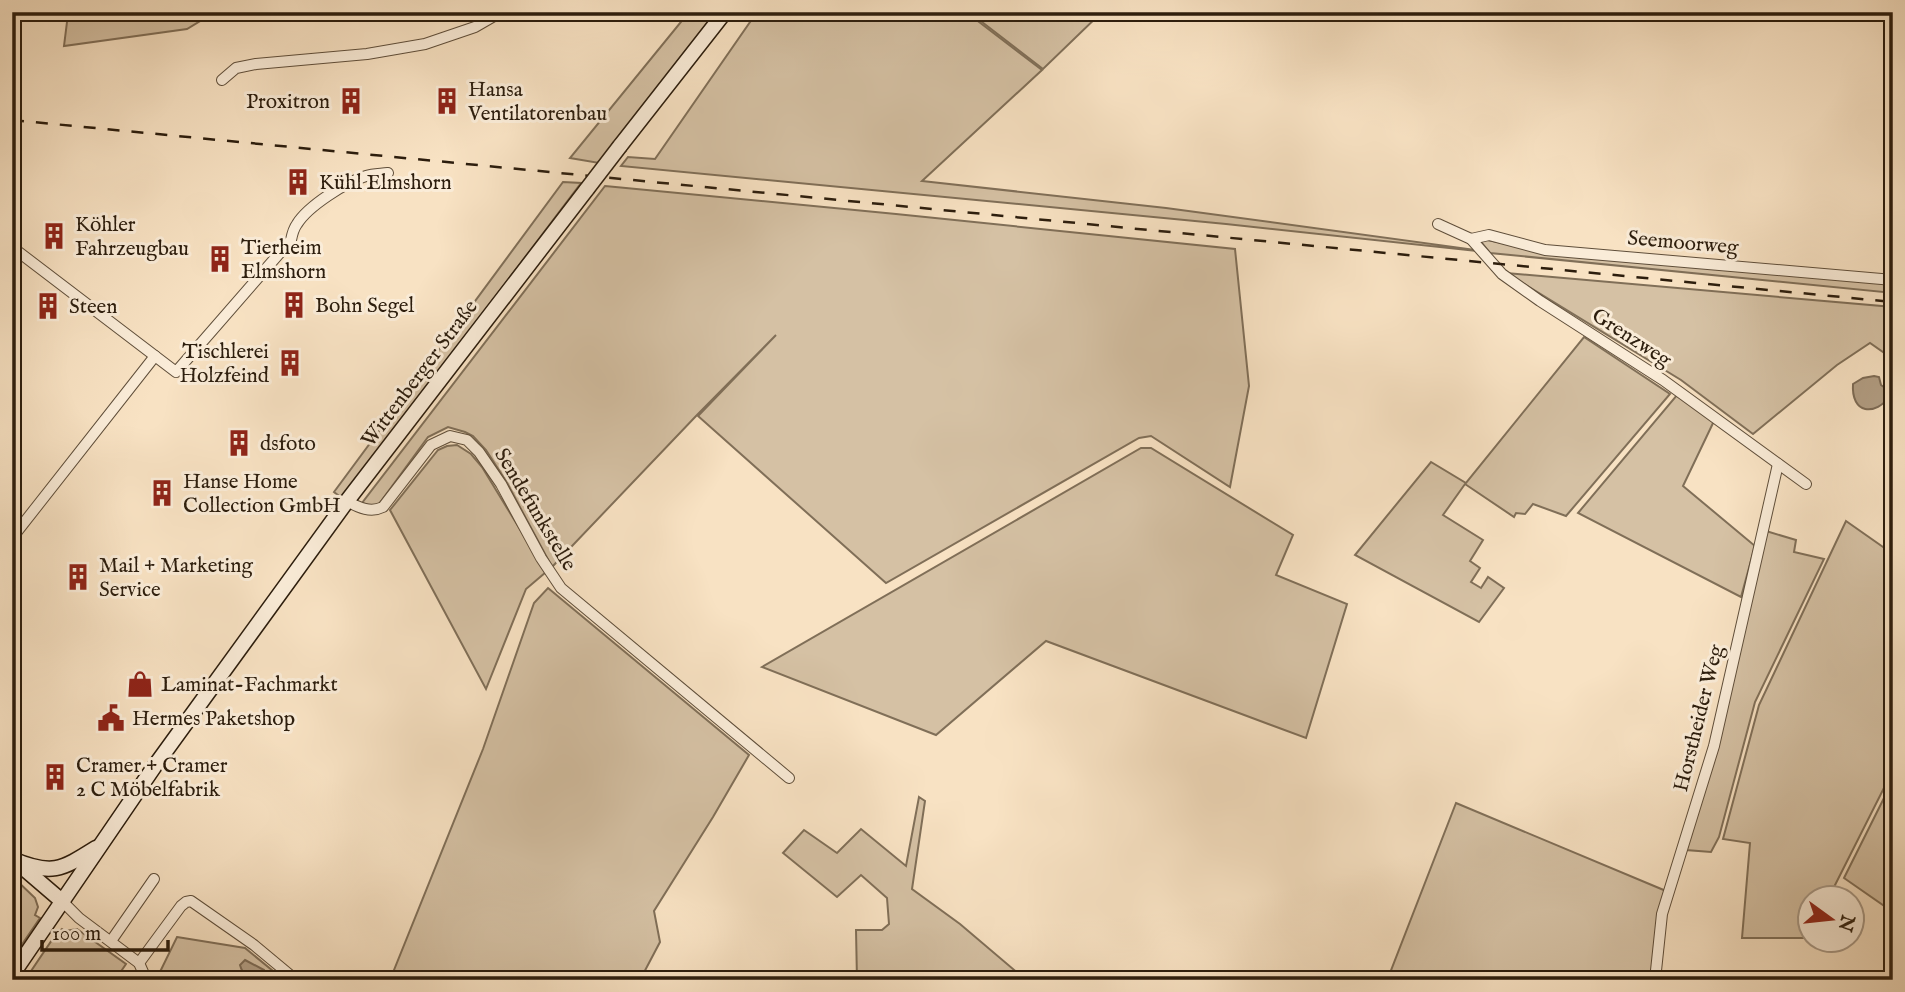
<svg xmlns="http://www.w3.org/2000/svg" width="1905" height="992" font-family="'IM FELL English',serif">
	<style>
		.green { fill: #d5c1a4; stroke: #806f58; stroke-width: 2 }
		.water { fill: #b39f85; stroke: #7d6b55; stroke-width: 2 }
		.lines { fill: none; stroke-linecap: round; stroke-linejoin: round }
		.street-casing { stroke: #5f4e3a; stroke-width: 12 }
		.secondary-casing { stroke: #2c1d0d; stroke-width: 17 }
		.street { stroke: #faecd8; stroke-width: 10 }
		.secondary { stroke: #faecd8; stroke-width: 14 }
		.rail { stroke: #2c1d0d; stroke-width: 2.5; stroke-dasharray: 12 12; stroke-linecap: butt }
		.secondary-bridge-casing { stroke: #2c1d0d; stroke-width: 17; stroke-linecap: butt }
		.secondary-bridge { stroke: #faecd8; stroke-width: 14 }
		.labels { text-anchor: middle; stroke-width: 6; stroke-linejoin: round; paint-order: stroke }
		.poi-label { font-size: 21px; fill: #2c1d0d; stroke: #faecd8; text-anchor: start }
		.street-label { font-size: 21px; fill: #2c1d0d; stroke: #faecd8 }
	</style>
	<rect width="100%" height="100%" fill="#f8e2c3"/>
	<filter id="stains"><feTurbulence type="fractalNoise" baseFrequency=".00286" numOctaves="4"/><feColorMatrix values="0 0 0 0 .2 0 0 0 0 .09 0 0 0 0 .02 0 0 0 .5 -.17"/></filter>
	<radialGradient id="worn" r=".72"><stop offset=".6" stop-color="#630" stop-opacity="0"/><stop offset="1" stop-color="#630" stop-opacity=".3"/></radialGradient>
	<g class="green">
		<polygon points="79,12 215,12 187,29 64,46 68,14"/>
		<polygon points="689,12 716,12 599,163 570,158"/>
		<polygon points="757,12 966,12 1042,70 922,181 1166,208 1476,250 1476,251 1226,224 621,166 628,157 655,159"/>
		<polygon points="969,12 1102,12 1043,69"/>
		<polygon points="563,182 581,183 343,499 334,492"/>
		<polygon points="605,186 896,214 1235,249 1249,386 1230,487 1151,436 1139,438 886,583 698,416 776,335 697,415 552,567 506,481 486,450 473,436 465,432 448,427 428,437 379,504 371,506 362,503"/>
		<polygon points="1483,239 1545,252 1893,283 1893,293 1490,253 1481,242"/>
		<polygon points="1506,273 1893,307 1893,359 1870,343 1837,365 1753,434 1681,380"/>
		<polygon points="1584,337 1670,394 1566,516 1533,504 1525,514 1516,513 1514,517 1465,484 1443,515 1483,540 1470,561 1480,568 1471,582 1481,588 1488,577 1504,588 1479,622 1355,555 1431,462 1466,483"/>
		<polygon points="1677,395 1714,421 1683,486 1755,546 1741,597 1578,513"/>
		<polygon points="457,445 471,454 482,467 546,572 526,589 486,689 390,510 438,450 447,446"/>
		<polygon points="1141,448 1151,448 1293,535 1276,575 1347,604 1306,738 1046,641 936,735 762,667"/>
		<polygon points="1846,521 1893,554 1893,770 1829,897 1811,898 1811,935 1809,938 1742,938 1750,843 1723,839 1759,705"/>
		<polygon points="1766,531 1796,540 1794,552 1824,559 1755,702 1719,837 1711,852 1686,850"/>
		<polygon points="548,588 749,755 713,817 654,911 660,942 640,980 390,980 483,749 534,603"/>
		<polygon points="1893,780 1893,912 1844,878"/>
		<polygon points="919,797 925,801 912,889 960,924 1026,980 857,980 856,930 882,930 889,924 887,898 861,875 837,897 783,853 804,830 837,853 861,829 906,866"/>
		<polygon points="1456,803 1666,891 1654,980 1408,980 1390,973"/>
		<polygon points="12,876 35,898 38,907 35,915 40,918 12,959"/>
		<polygon points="62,929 65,931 77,929 126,964 115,980 25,980 56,934"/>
		<polygon points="177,937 245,948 284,980 279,980 274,976 271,980 262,980 265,974 242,972 252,980 156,980"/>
	</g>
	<g class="water">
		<path d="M1874,376L1879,377L1881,385L1889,391L1891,395C1875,417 1851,414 1853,384L1863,378Z"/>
		<path d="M245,960L264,970L265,974L262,980C251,980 243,977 240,965Z"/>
	</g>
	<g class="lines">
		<defs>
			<g id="street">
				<polyline points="222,80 236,68 256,64 367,54 425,44 475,27 501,12"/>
				<polyline points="1438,224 1471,239 1502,274 1540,301 1663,380 1806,484"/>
				<polyline points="1471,239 1489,235 1545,250 1893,280"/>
				<path d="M12,247L176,372L291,240C292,235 294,228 297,224C308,206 346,182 366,176C373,174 381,174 388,173"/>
				<path d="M347,501C359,508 371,513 383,507L431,445L450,436L467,440L479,452L501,484L541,558L561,588L789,778"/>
				<polyline points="12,538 155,356"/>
				<polyline points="63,902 79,918 139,963 143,972 143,980"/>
				<polyline points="111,941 154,879"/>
				<polyline points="139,963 181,906 186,902 191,901 254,945 296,980"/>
				<polyline points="1655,980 1662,914 1714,746 1778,464"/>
			</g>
			<g id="secondary">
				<polyline points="620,146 725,12"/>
				<path d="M12,859C52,876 61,870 96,848"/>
				<polyline points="21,866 63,902"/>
				<polyline points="12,975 154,767 347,501 587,189"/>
			</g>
		</defs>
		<use href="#street" class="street-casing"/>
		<use href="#secondary" class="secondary-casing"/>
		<use href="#street" class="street"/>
		<use href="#secondary" class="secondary"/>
		<polyline class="rail" points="12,120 1893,302"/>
		<defs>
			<polyline id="secondary-bridge" points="587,189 620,146"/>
		</defs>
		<use href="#secondary-bridge" class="secondary-bridge-casing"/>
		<use href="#secondary-bridge" class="secondary-bridge"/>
	</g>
	<defs>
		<symbol id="building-bare" viewBox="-9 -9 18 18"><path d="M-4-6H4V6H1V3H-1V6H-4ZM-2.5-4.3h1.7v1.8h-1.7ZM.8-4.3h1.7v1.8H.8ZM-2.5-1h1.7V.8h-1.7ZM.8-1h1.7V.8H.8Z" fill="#8f2418" stroke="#faecd8" stroke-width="2.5" paint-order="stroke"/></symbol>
		<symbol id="shop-bare" viewBox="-9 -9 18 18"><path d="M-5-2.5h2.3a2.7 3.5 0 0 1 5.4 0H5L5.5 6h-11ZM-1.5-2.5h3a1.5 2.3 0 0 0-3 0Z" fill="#8f2418" stroke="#faecd8" stroke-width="2.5" paint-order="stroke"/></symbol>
		<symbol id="civic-bare" viewBox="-9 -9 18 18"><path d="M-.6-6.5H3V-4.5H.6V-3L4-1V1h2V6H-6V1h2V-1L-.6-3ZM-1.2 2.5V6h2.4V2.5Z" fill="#8f2418" stroke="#faecd8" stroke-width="2.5" paint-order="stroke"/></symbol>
	</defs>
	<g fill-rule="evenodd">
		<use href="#building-bare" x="332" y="82" width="38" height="38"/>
		<use href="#building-bare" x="428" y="82" width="38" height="38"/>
		<use href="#building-bare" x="279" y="163" width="38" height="38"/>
		<use href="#building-bare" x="35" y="217" width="38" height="38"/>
		<use href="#building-bare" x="201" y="240" width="38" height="38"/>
		<use href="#building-bare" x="275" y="286" width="38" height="38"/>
		<use href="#building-bare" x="29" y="287" width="38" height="38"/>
		<use href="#building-bare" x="271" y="344" width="38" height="38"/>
		<use href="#building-bare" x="220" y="424" width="38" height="38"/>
		<use href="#building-bare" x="143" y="474" width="38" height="38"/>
		<use href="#building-bare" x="59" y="558" width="38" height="38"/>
		<use href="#shop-bare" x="121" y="665" width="38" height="38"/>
		<use href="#civic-bare" x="92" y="699" width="38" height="38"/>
		<use href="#building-bare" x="36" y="758" width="38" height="38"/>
	</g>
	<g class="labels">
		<g class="poi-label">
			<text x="468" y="96">Hansa<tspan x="468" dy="24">Ventilatorenbau</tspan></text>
			<text x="330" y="108" text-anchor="end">Proxitron</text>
			<text x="319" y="189">Kühl Elmshorn</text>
			<text x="75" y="231">Köhler<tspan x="75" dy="24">Fahrzeugbau</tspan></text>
			<text x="241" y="254">Tierheim<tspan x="241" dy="24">Elmshorn</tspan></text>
			<text x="315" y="312">Bohn Segel</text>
			<text x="69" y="313">Steen</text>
			<text x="269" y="358" text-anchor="end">Tischlerei<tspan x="269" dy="24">Holzfeind</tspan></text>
			<text x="260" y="450">dsfoto</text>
			<text x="183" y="488">Hanse Home<tspan x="183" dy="24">Collection GmbH</tspan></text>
			<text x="99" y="572">Mail + Marketing<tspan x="99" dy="24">Service</tspan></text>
			<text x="161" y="691">Laminat-Fachmarkt</text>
			<text x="132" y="725">Hermes Paketshop</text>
			<text x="76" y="772">Cramer + Cramer<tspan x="76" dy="24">2 C Möbelfabrik</tspan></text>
		</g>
		<g class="street-label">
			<text transform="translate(1683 242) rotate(5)" y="7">Seemoorweg</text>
			<text transform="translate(1632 337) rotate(33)" y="7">Grenzweg</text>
			<text transform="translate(419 373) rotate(-53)" y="7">Wittenberger Straße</text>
			<text transform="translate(536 509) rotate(59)" y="7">Sendefunkstelle</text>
			<text transform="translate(1698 718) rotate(-76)" y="7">Horstheider Weg</text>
		</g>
	</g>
	<rect width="1905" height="992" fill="none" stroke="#f8e2c3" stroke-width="42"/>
	<rect x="14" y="14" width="1877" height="964" fill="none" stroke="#2c1d0d" stroke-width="3.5"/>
	<rect x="21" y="21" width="1863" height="950" fill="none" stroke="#2c1d0d" stroke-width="2"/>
	<g transform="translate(1831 919) rotate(105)"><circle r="33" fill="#faecd8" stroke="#a89987" stroke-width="2"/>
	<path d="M0-5L12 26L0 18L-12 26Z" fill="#8f2418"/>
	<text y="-10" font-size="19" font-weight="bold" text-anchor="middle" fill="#2c1d0d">N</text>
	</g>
	<path d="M42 940v10h126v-10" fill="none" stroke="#2c1d0d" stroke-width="3.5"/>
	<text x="52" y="940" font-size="21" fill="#2c1d0d" stroke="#faecd8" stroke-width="5" paint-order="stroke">100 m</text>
	<rect width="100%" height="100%" filter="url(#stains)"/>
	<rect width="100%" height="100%" fill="url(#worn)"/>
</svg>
